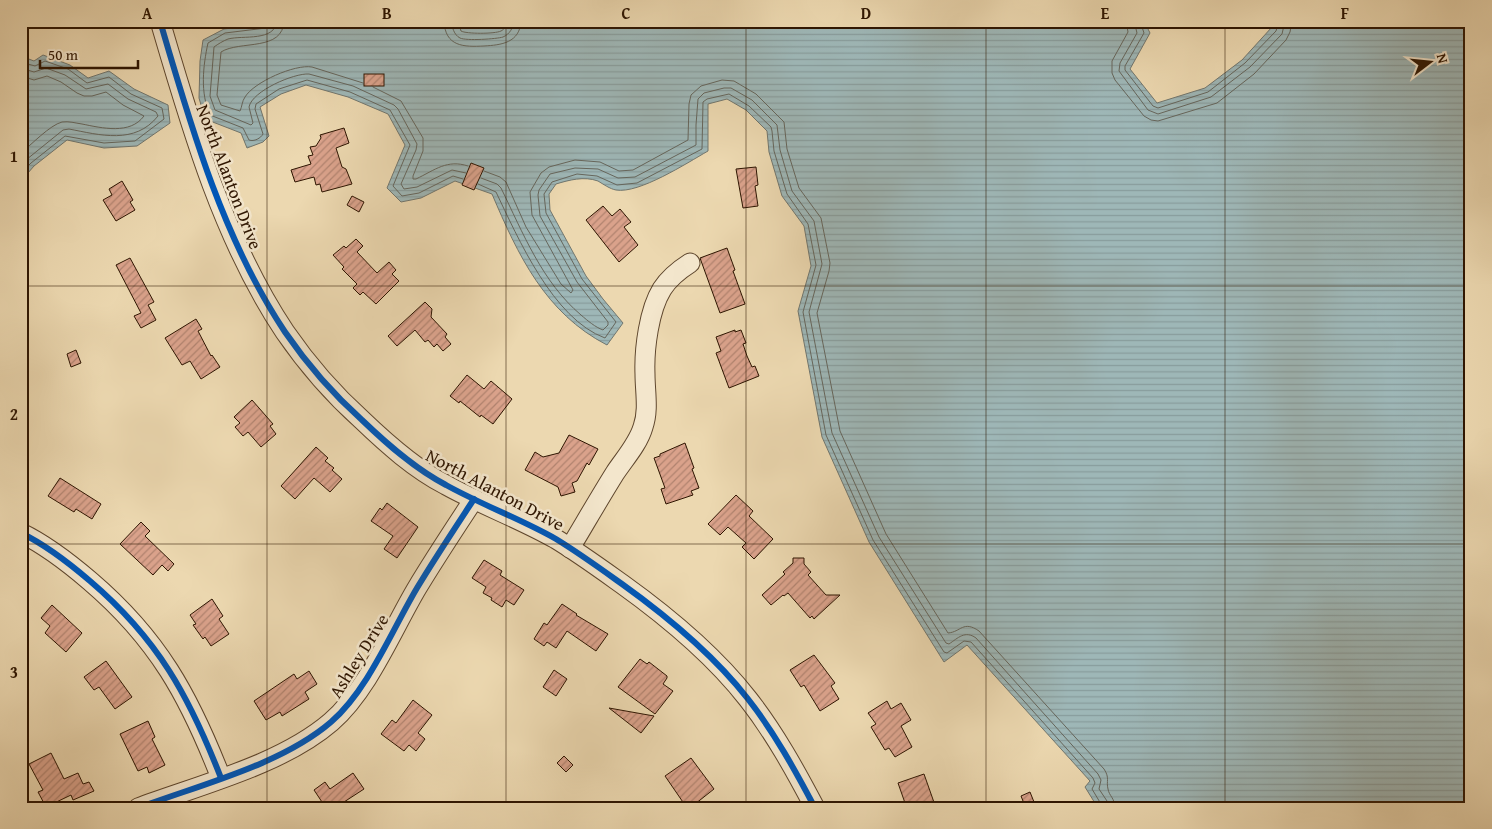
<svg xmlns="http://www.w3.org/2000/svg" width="1492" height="829" font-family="'Gentium Book Plus',serif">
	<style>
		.water { fill: url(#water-rules); stroke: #71766e }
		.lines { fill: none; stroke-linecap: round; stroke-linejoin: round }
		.shore { stroke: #66665c; stroke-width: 1 }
		.building { fill: url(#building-hatch); stroke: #2e1501 }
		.minor-casing { stroke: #5e462d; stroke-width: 21 }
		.minor { stroke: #f3e6cc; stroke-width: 19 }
		.cycleway-casing { stroke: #f3e6cc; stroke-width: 9 }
		.cycleway { stroke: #0057b8; stroke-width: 6 }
		.grid { fill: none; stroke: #2e1501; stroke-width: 1; stroke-opacity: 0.55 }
		.labels { text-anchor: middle; stroke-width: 5; stroke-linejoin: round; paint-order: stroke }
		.street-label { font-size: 18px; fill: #2e1501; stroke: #f3e6cc }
		.neatline { fill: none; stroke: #2e1501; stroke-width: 2 }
		.grid-label { font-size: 16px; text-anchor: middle; font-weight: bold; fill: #2e1501 }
	</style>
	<defs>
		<pattern id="water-rules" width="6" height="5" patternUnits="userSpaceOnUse" patternTransform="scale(1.25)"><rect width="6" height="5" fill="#9eb7b7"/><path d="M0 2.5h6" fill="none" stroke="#889c9c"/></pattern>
		<pattern id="building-hatch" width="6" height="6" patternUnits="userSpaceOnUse" patternTransform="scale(1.25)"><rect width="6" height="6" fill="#daa28b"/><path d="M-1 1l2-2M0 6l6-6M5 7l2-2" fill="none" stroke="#b1836f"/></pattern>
	</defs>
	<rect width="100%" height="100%" fill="#ecd8b0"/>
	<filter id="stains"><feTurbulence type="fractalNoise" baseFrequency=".004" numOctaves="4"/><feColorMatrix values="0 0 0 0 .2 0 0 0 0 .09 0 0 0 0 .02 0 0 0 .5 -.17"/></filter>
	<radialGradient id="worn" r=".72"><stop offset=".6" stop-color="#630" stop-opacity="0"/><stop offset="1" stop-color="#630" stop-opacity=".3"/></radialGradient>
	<g class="water">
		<path d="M286,21H462L466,28L498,27L504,21H1144L1150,33L1130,69L1157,103L1205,88L1242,60L1272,27L1274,21H1471V808H1098L1085,787L1090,781L967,645L944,662L869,542L822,437L798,311L811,266L804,226L782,196L769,152L767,131L746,110L727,99L708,104V151C687,163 639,194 616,190C610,189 603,184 598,181C584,176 569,180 556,184L549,194L550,210L586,276L603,299L623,323L607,345C545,313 518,255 492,194L455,181L421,198L401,202L387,188L405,145L388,114L348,97L306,85L281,94L260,107L269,136L263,142L247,148L241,133L205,119L199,98L200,61L203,40L224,29Z"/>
		<polygon points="43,55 70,65 88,78 109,71 134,89 168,105 170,123 137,146 104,148 67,140 34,166 21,181 21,56 34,61"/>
	</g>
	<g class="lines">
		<g class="shore">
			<path d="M270,21V26L266,28L225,33L208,43C203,66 200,93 210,115L243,128L249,140C254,142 261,138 263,134L255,109L256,104L279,89L307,80L350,92L390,110L410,145L393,186L402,196L419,193L453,176L463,179"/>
			<path d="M277,21C275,42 243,35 228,39C223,41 218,44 214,47L210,96L215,110L251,125L253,123L249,107C252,91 294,73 309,74L353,86L394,105L398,109L417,144L416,150L401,184L404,189L417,187L452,170L466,173"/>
			<path d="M284,21C283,52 240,40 221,52L217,95L221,105L240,111C242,107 242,101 245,97C254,82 295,64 312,67L363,83"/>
			<path d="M444,21C445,47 464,47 484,46C501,45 520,43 521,21"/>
			<path d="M451,21C452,27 454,35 460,38C466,41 497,39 503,37C510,34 513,28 514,21"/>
			<path d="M458,21L461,31C466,34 495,34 501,31C505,29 507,25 507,21"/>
			<polyline points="1126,21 1128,32 1112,61 1112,73 1115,80 1144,116 1151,120 1158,121 1217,103 1254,74 1286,40 1290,32 1292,21"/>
			<polyline points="1134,21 1137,33 1120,63 1119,71 1148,110 1158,114 1211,97 1250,67 1282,34 1285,21"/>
			<polyline points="1140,21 1144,33 1125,66 1125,70 1153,106 1158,108 1208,92 1245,63 1276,31 1279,21"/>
			<polyline points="21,62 35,66 45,61 68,69 87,83 109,77 131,94 162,108 164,119 135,141 104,143 65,136 31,163 21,173"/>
			<path d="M21,68L34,72L46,68L65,75L86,89L108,84L128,99L156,112L158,116C135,145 100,135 69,129L63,130L21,164"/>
			<path d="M21,76L34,80L47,76L61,82L77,93L84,96H92L106,92L123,105L144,116C130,135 102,128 82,124C75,123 69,121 62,122C50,125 31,145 21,153"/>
			<path d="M373,87L401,101L423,138V151L413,176V179H416C435,170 447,159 468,166"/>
			<path d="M484,171L500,177L506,182L526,227L561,284L571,293L573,290L532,215L530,192L541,173L549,167L575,160L600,162L619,171L633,170L688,140L689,104L691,95L701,86L722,80L734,81L756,94L784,122L787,149L799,188L821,218L830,263L829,271L817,313L840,431L886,534L948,633C961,632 963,620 979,631L1104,769C1110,778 1106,781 1108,789C1109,796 1115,798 1115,808"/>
			<path d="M481,178L497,184L501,188C523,233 542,282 581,315C588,321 595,327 603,330L608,325V322L577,282L540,216L538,195L539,190L550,174L575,168L598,169L618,178L635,177L696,145V125L698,99L704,93L724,88H731L752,100L777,125L780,150L792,191L814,221L822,264L809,312L832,433L879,537L946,643L949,644C958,638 965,630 976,638L1098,774L1101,780L1099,789L1107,801L1108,808"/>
			<path d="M478,184L496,192C518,238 553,319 605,338L616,322L582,279L546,213L544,194L552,182L577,174L597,176L617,185L637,183L702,149L703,102L707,99L729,94L749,106L771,127L772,131L774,151L787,194L808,224L816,265L803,312L826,435L873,540L944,652L947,653L964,641L971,642L1093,778L1095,783L1092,789L1101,804L1102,808"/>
		</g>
	</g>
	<g class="building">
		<rect x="364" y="74" width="20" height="12"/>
		<polygon points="344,128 349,143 336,148 342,167 346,169 352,184 322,192 320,184 316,185 314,177 295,182 291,170 311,164 308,156 313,155 310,147 316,146 321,138 320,135"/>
		<polygon points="471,163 484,168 474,190 462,185"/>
		<polygon points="756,167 758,185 755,186 758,206 743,208 736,169"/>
		<polygon points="122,181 133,200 130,202 135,210 116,221 103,200 112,195 109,189"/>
		<polygon points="352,196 364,202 359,212 347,205"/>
		<polygon points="603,206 612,216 620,209 631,222 624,227 638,245 619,262 586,220"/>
		<polygon points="356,239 363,246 357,252 377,273 389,262 396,270 392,274 399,281 376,304 363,292 360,295 353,288 357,284 342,269 344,267 333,255 344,246 346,248"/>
		<polygon points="727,248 735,270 733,271 745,304 720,313 700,258"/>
		<polygon points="130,258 154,302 148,305 156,320 141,328 134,316 141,313 116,265"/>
		<polygon points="425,302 432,309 431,317 447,334 445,337 451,344 443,351 437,344 434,347 428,340 425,342 415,330 397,346 388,336"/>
		<polygon points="196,319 202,329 198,331 211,356 212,355 220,367 201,379 190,361 182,365 165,338"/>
		<polygon points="735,330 735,332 741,330 746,343 743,344 747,356 752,367 755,366 759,376 729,388 716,353 721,351 716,337"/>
		<polygon points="76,350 81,363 71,367 67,354"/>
		<polygon points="467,375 484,389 491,381 512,399 493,424 481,415 480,417 460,401 459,403 450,396"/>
		<polygon points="252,400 273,424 270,426 276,434 261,447 248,432 243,436 235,427 240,423 234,417"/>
		<polygon points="569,435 598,449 589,465 587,463 577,481 572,483 575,492 561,496 558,487 525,470 535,452 543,457 559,453"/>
		<polygon points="685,443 694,468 692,469 699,488 691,491 693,495 666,504 661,489 665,488 654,458 660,456 660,454"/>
		<polygon points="316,447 328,458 325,461 334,468 332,470 342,479 330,492 314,478 295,499 281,486"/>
		<polygon points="60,478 101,504 92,519 76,509 74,512 48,496"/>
		<polygon points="736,495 753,511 749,516 773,539 754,559 742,547 746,543 728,527 720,535 708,524"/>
		<polygon points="387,503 418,527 397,558 384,549 393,536 371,521 380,508 382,510"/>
		<polygon points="141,522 150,531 145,536 174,564 168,571 162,565 153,575 120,544"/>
		<polygon points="793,558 804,558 804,564 811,572 808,575 826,595 840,595 814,619 812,616 810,618 788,593 784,596 783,595 771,605 762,595 785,574 783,572 793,563"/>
		<polygon points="484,560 502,571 500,575 524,590 514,605 506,600 502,607 491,600 492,598 483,593 486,587 472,578"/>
		<polygon points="212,599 223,616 219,619 229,634 211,646 205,637 203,639 193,625 196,624 190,615"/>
		<polygon points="562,604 577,614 576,615 608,634 596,651 567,631 556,648 547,642 544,646 534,639 544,623 547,625"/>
		<polygon points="52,605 82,633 66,652 45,633 50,626 41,618"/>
		<polygon points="814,655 835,683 831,686 839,699 820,711 804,685 801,687 790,670"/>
		<polygon points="640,659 647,664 649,662 667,676 667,678 663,684 673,691 655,714 618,687"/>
		<polygon points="106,661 132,697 115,709 99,687 94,690 84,677"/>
		<polygon points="554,670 567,679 556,696 543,687"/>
		<polygon points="309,671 317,684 305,692 309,699 282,716 280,712 266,720 254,701 294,674 297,679"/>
		<polygon points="413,700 432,715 418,733 425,739 416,751 409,745 404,751 381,734 392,720 396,723"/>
		<polygon points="887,701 891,709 901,703 911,720 901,726 912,747 895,757 889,748 885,750 871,727 876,724 868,713"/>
		<polygon points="609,708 654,716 641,733"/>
		<polygon points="148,721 155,737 152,739 165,765 149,773 147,767 138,771 120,734"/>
		<polygon points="51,753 64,779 78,773 83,784 89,782 94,791 73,800 71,795 46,807 38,792 43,790 29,764"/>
		<polygon points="564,756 573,765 566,772 557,763"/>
		<polygon points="691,758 714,789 690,808 687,808 665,776"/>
		<polygon points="353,773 364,789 344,802 348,808 326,808 314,790 325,782 330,789"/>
		<polygon points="924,774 936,808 910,808 908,802 905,803 898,783"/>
		<polygon points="1030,792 1034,802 1025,806 1021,796"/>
	</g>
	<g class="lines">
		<defs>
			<g id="minor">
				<path d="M160,21C191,127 223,239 285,332C307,364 333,394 362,420C387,444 415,469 446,485C482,505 521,519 556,539C579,553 601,569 622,584C668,617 713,654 748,699C774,732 795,770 815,808"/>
				<path d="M21,533C46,545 69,563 90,581C158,639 189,696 221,778"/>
				<path d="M570,548C585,523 600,497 615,473C625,458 638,444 643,427C649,410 645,392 645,374C644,349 649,310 662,289C669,278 679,270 690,263"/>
				<path d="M138,808C199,785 281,765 331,722C368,690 392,630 417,588C435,558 455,528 474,499"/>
			</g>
		</defs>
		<use href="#minor" class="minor-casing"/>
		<use href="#minor" class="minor"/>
		<defs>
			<g id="cycleway">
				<path d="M160,21C191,127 223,239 285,332C307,364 333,394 362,420C387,444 415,469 446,485C482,505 521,519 556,539C579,553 601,569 622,584C668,617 713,654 748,699C774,732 795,770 815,808"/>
				<path d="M21,533C46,545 69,563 90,581C158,639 189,696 221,778"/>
				<path d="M138,808C199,785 281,765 331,722C368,690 392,630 417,588C435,558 455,528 474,499"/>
			</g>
		</defs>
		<use href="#cycleway" class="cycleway-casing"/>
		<use href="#cycleway" class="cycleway"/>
	</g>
	<path class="grid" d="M267,21V808M506,21V808M746,21V808M986,21V808M1225,21V808M21,286H1471M21,544H1471"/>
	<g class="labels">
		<g class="street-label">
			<text transform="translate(229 177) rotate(69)" y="6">North Alanton Drive</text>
			<text transform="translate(495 490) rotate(28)" y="6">North Alanton Drive</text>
			<text transform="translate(359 656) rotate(-58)" y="6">Ashley Drive</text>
		</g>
	</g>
	<rect width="1492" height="829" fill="none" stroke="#ecd8b0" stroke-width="55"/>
	<g transform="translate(1430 62) rotate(74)" stroke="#f3e6cc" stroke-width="4" paint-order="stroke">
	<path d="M0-4L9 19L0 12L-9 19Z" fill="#2e1501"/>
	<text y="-8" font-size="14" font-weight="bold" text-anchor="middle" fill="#2e1501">N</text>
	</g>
	<path d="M40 60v8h98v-8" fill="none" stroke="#2e1501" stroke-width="2.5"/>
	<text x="48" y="60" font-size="15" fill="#2e1501" stroke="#f3e6cc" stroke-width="4" paint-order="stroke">50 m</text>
	<rect x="28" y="28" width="1436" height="774" class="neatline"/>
	<g class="grid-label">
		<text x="147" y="19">A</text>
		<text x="387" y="19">B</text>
		<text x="626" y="19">C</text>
		<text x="866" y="19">D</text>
		<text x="1105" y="19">E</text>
		<text x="1345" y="19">F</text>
		<text x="14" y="162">1</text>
		<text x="14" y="420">2</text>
		<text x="14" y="678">3</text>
	</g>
	<rect width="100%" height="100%" filter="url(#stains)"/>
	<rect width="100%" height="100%" fill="url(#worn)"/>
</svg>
